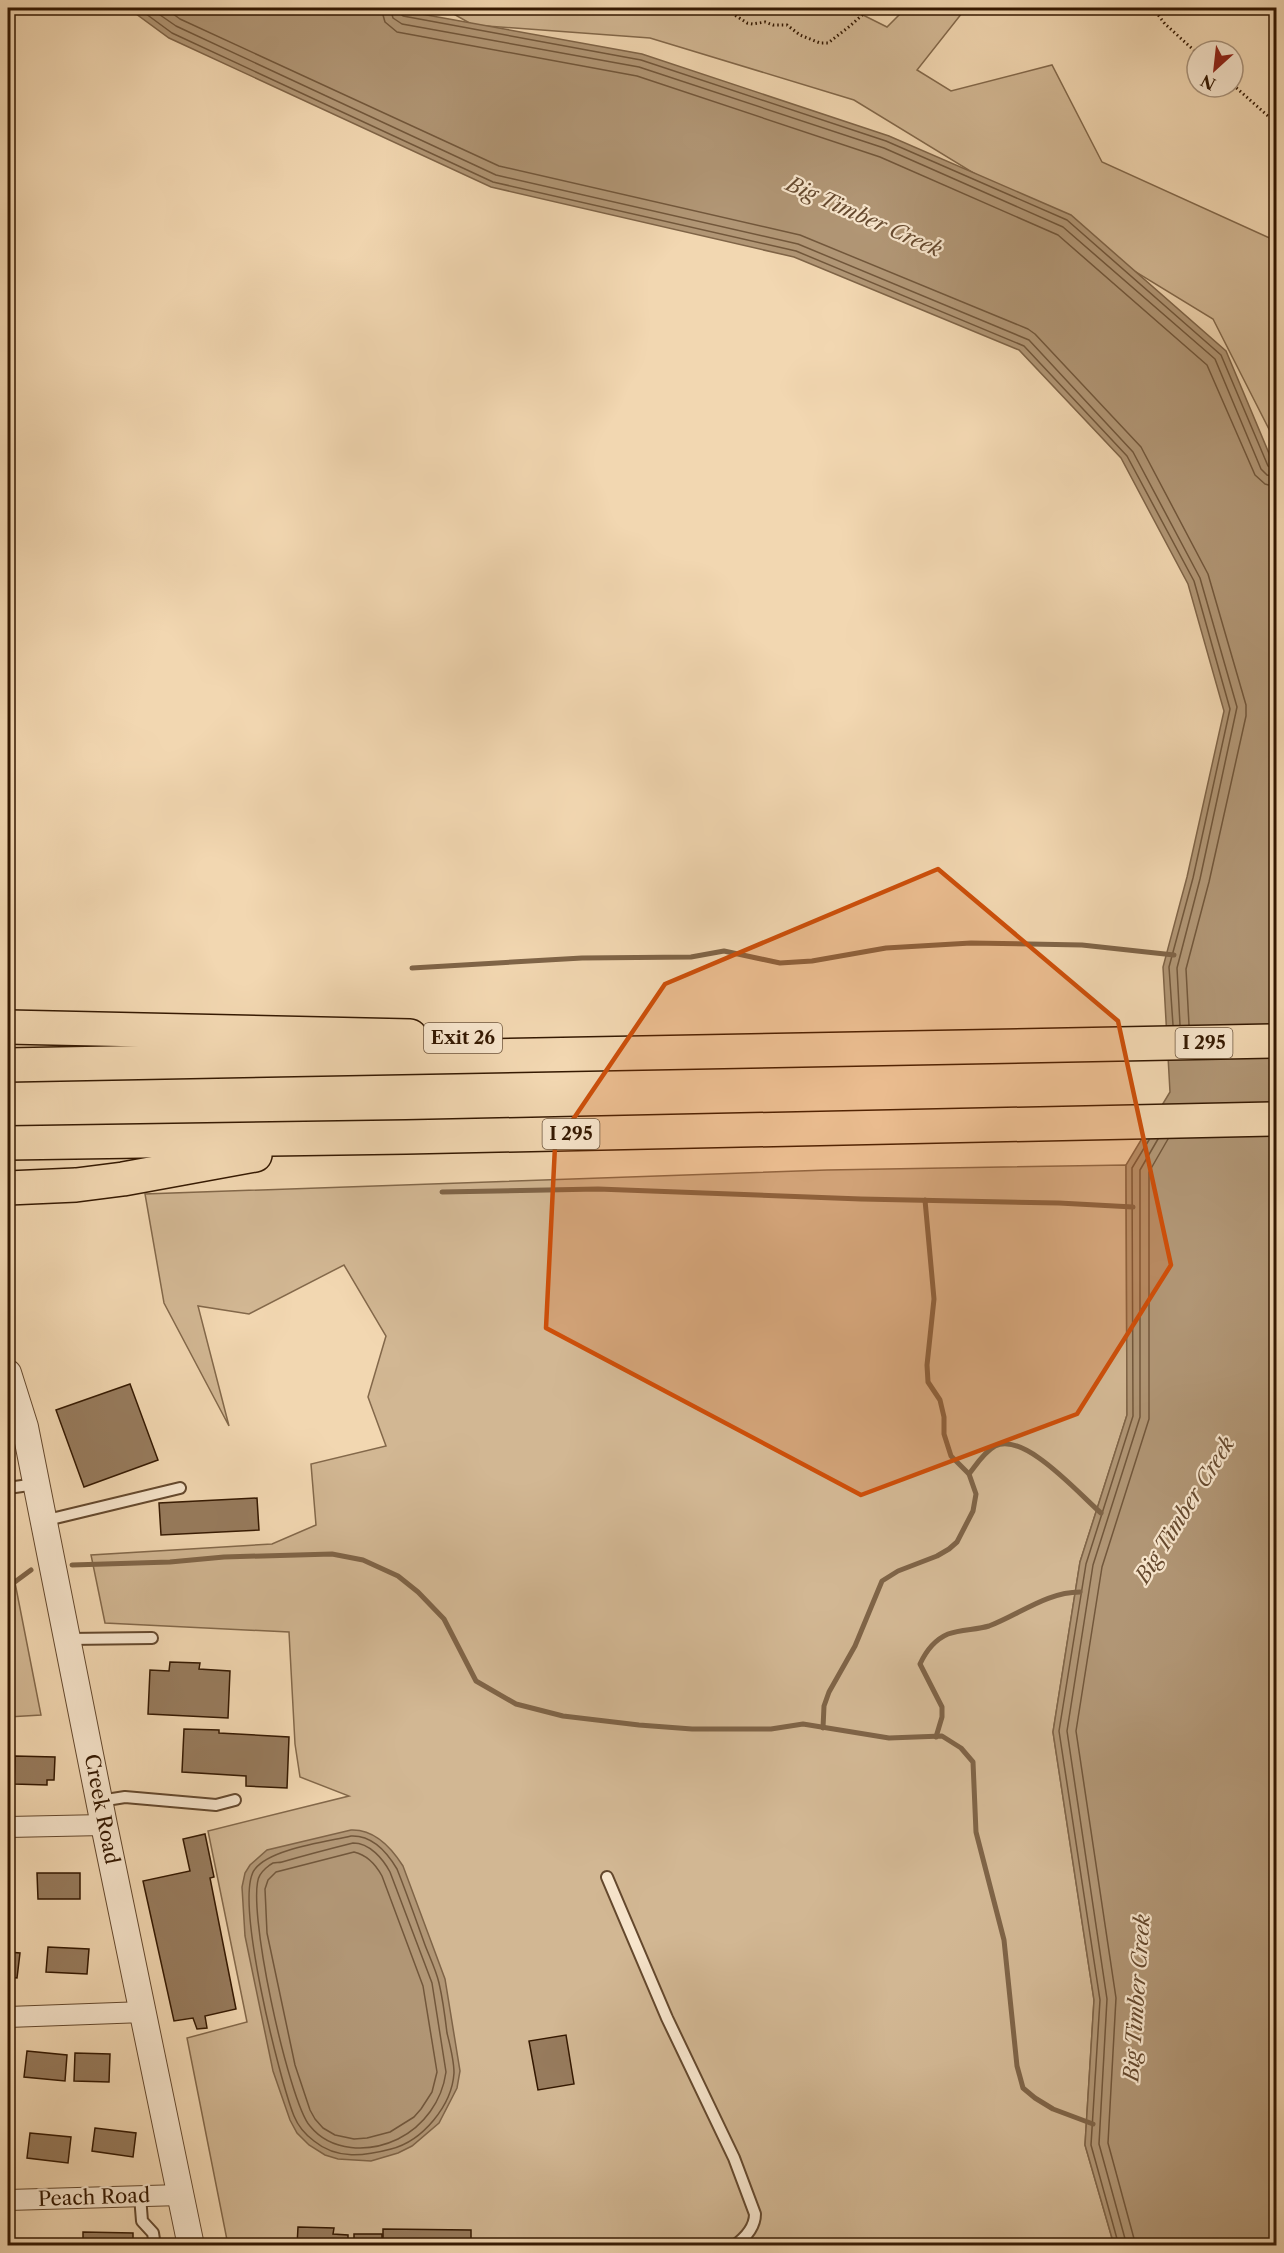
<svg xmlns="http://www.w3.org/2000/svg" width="1284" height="2253" font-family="'Libre Caslon Text',serif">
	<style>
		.green { fill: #d2b793; stroke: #83684a; stroke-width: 1.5 }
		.water { fill: #b19675; stroke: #7f6447; stroke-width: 1.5 }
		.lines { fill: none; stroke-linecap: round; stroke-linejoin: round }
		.shore { stroke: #72573b; stroke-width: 1.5 }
		.stream { stroke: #7f6447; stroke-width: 5 }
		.building { fill: #977b5d; stroke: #341801; stroke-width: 1.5 }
		.service-casing { stroke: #64482d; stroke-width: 14 }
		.minor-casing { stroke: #64482d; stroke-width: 22 }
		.tertiary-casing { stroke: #64482d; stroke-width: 28 }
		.motorway-casing { stroke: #341801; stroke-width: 36 }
		.path { stroke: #341801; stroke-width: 3; stroke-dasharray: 1.5 3; stroke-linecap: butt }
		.service { stroke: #f7e5cc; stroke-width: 10 }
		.minor { stroke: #f7e5cc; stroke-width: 20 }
		.tertiary { stroke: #f7e5cc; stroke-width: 26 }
		.motorway { stroke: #f2d7b1; stroke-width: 33 }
		.marked { fill: #cd4f0a; fill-opacity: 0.2; stroke: #cd4f0a; stroke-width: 4.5; stroke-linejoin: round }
		.labels { text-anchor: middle; stroke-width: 4.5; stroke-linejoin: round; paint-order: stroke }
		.shield { fill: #f7e5cc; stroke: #6e563e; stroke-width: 1.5 }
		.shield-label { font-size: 18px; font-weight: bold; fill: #341801 }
		.street-label { font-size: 20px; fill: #341801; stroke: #f7e5cc }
		.water-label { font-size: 21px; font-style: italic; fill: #664a2f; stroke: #f7e5cc }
	</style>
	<rect width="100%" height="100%" fill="#f2d7b1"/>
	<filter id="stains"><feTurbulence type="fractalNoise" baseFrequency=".00333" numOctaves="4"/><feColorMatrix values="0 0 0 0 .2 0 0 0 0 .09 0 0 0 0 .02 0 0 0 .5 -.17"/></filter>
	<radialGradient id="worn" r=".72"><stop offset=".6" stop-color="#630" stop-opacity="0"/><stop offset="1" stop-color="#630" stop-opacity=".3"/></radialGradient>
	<g class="green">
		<polygon points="443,8 849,8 887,27 906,8 966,8 917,70 951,91 1052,65 1102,162 1276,241 1276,443 1213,319 854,100 650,38 473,25"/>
		<polygon points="1126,1165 1127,1415 1080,1562 1053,1732 1094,2000 1085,2145 1114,2245 228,2245 187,2038 247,2022 208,1831 349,1796 300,1777 295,1744 289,1632 105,1623 91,1555 272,1544 316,1525 311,1464 386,1446 368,1397 386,1336 344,1265 249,1314 198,1306 229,1426 164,1303 145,1194 827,1170"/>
		<polygon points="8,1547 41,1715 8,1717"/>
	</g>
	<g class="water">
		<polygon points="128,8 388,8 642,54 889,136 1071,215 1226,351 1276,470 1276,2245 1114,2245 1085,2145 1094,2000 1053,1732 1080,1562 1127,1415 1126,1165 1170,1092 1163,967 1187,877 1224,711 1188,584 1121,458 1019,350 794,257 491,187 169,38"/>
		<path d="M351,1830C374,1829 391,1847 403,1866L445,1979L460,2071L457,2088L439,2123L412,2146L398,2153L371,2161L338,2159L325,2155L309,2145L297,2133L290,2120L273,2071L245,1936L242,1887L245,1873L250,1865L267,1850Z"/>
	</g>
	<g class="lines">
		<g class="shore">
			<polyline points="138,8 172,33 493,182 796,251 1024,346 1127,456 1194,581 1230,709 1193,878 1169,967 1173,1025"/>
			<polyline points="150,8 176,26 496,175 798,244 1029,340 1133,452 1200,578 1237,707 1200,879 1177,968 1180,1025"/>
			<polyline points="165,8 180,19 499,166 800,235 1028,329 1035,334 1141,447 1208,574 1246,705 1246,716 1209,882 1186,969 1189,1025"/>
			<polyline points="381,8 385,22 397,32 637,76 880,157 1058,235 1207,365 1255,475 1265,484 1276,487"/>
			<polyline points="390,8 393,18 402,24 639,67 884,148 1063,227 1215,359 1261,469 1267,475 1276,477"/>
			<polyline points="398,8 399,13 403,16 641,60 886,141 1067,220 1221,355 1268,466 1272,469 1276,470"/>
			<path d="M351,1836C372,1835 387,1852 397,1869C407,1894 416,1920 425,1945C430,1958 436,1970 439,1983C443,2000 445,2016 447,2033C450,2045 454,2060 454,2073C452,2105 423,2141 391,2149C365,2156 337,2160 314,2141C306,2135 298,2126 294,2116C280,2081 233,1896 255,1869C270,1849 325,1842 351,1836Z"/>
			<path d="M353,1843C370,1843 383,1859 390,1872L432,1983L446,2072C442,2101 424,2126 398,2139C369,2153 331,2152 310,2126C289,2103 244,1899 260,1875C262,1871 269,1865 273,1863C276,1862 279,1863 282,1862C306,1855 329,1849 353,1843Z"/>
			<path d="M354,1852C367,1855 376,1865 382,1876L423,1986L437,2072L432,2092L421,2109L414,2117L390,2132L367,2138L354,2139L335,2135L323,2128L315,2119L310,2110L295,2065L267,1933L265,1889L268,1880L276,1872Z"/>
			<polyline points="1119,2246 1091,2145 1100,2000 1059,1731 1086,1564 1133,1416 1132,1168 1149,1140"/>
			<polyline points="1127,2246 1099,2144 1107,1999 1067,1731 1093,1565 1140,1417 1140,1170 1158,1139"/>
			<polyline points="1136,2246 1108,2143 1116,1998 1076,1731 1102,1567 1149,1419 1149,1172 1168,1139"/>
		</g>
		<g class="stream">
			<polyline points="412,968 582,958 691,957 724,951 780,963 812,961 886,948 971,943 1082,945 1174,955"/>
			<polyline points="442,1192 598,1189 861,1199 1059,1203 1133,1207"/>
			<path d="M969,1474C976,1465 984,1452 995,1446C1024,1431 1079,1494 1101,1513"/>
			<polyline points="72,1565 170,1562 224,1557 332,1554 363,1560 398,1576 418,1592 444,1619 476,1681 516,1704 563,1716 639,1725 692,1729 771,1729 803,1724 889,1738 942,1736 961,1748 973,1762 976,1832 1004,1940 1017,2066 1023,2088 1035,2098 1053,2109 1093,2124"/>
			<polyline points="8,1587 31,1570"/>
			<polyline points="823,1728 824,1706 829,1692 855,1646 882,1581 898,1571 937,1556 949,1549 957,1542 973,1511 976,1494 969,1474 951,1456 944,1434 944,1417 940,1400 928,1382 927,1365 934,1299 925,1200"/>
			<path d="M936,1737L942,1717V1707L920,1664C926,1651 934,1640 948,1634C961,1629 976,1630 989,1626C1020,1614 1047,1592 1080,1592"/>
		</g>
	</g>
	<g class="building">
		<polygon points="130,1384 158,1460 84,1487 56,1410"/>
		<polygon points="257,1498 259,1530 161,1535 159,1503"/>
		<polygon points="170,1662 200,1663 199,1669 230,1671 228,1718 148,1714 150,1670 169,1671"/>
		<polygon points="184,1729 219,1730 219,1733 289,1737 287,1788 246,1786 246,1776 182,1772"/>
		<polygon points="15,1756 55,1757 54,1780 47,1780 47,1785 14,1784"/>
		<polygon points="205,1834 214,1877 210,1878 236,2009 205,2016 207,2028 197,2029 193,2018 174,2021 143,1881 190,1871 183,1839"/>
		<polygon points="37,1873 80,1873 80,1899 38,1899"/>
		<polygon points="48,1947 89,1949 87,1974 46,1972"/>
		<polygon points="8,1952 20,1953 17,1978 8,1977"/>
		<polygon points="566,2035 574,2084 538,2090 529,2041"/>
		<polygon points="27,2051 67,2055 65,2081 24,2077"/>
		<polygon points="75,2053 110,2054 109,2082 74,2081"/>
		<polygon points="95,2128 136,2133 133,2157 92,2151"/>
		<polygon points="30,2133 71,2137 68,2163 27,2158"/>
		<polygon points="298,2227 334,2228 333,2234 348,2235 348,2246 297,2246"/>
		<polygon points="383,2229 471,2230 471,2246 383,2246"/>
		<polygon points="83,2232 133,2233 133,2246 83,2246"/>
		<rect x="354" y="2234" width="28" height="12"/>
	</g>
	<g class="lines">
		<defs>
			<g id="service">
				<polyline points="8,1488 36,1484"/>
				<polyline points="43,1521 180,1488"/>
				<polyline points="68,1639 152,1638"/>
				<polyline points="100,1801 125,1797 216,1805 235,1800"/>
				<path d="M607,1877L667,2018L734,2158L755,2214C755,2227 745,2238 734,2246"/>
				<polyline points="140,2196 142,2221 153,2233 155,2246"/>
			</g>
			<g id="minor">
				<polyline points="8,1827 104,1825"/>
				<polyline points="8,2017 144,2012"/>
				<polyline points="8,2200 181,2195"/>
			</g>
			<polyline id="tertiary" points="8,1373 25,1427 30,1452 104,1825 191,2246"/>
			<g id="motorway">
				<polyline points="8,1027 410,1036"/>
				<polyline points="8,1065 1276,1041"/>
				<polyline points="8,1143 406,1137 1276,1119"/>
				<polyline points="8,1188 76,1185 123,1179 255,1155"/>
			</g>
		</defs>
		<use href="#service" class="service-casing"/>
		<use href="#minor" class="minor-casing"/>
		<use href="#tertiary" class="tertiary-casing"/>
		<use href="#motorway" class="motorway-casing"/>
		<g class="path">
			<polyline points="724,8 747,23 753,24 765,22 773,25 787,25 800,35 820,43 828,43 850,26 870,8"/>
			<polyline points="1153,8 1165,24 1197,53"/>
			<polyline points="1233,85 1276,123"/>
		</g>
		<use href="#service" class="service"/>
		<use href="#minor" class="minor"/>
		<use href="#tertiary" class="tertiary"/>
		<use href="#motorway" class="motorway"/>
	</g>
	<path class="marked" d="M938,869L1118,1021L1171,1265L1077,1414L861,1495L546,1328L555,1146L665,984Z"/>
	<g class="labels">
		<g class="shield">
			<rect x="424" y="1023" width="78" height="30" rx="4.5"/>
			<rect x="1175.5" y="1028" width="57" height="30" rx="4.5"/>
			<rect x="542.5" y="1119" width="57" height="30" rx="4.5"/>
		</g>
		<g class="shield-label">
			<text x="463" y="1044">Exit 26</text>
			<text x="1204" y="1049">I 295</text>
			<text x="571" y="1140">I 295</text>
		</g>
		<g class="street-label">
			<text transform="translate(102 1809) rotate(79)" y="7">Creek Road</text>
			<text transform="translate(94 2197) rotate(-2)" y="7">Peach Road</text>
		</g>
		<g class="water-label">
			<text transform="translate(864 217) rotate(24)" y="7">Big Timber Creek</text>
			<text transform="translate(1185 1510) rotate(-58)" y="7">Big Timber Creek</text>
			<text transform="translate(1137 1998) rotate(-86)" y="7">Big Timber Creek</text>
		</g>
	</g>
	<rect width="1284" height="2253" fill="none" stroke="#f2d7b1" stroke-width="30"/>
	<rect x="9" y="9" width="1266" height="2235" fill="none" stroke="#341801" stroke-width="3"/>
	<rect x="15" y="15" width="1254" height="2223" fill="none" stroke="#341801" stroke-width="1.5"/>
	<g transform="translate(1215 69) rotate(207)"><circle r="28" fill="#f7e5cc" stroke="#a9937b" stroke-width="1.5"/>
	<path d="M0-4.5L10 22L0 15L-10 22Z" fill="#8f2418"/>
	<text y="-9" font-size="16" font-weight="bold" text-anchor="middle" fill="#341801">N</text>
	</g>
	<rect width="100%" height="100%" filter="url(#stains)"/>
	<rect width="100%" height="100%" fill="url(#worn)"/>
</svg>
